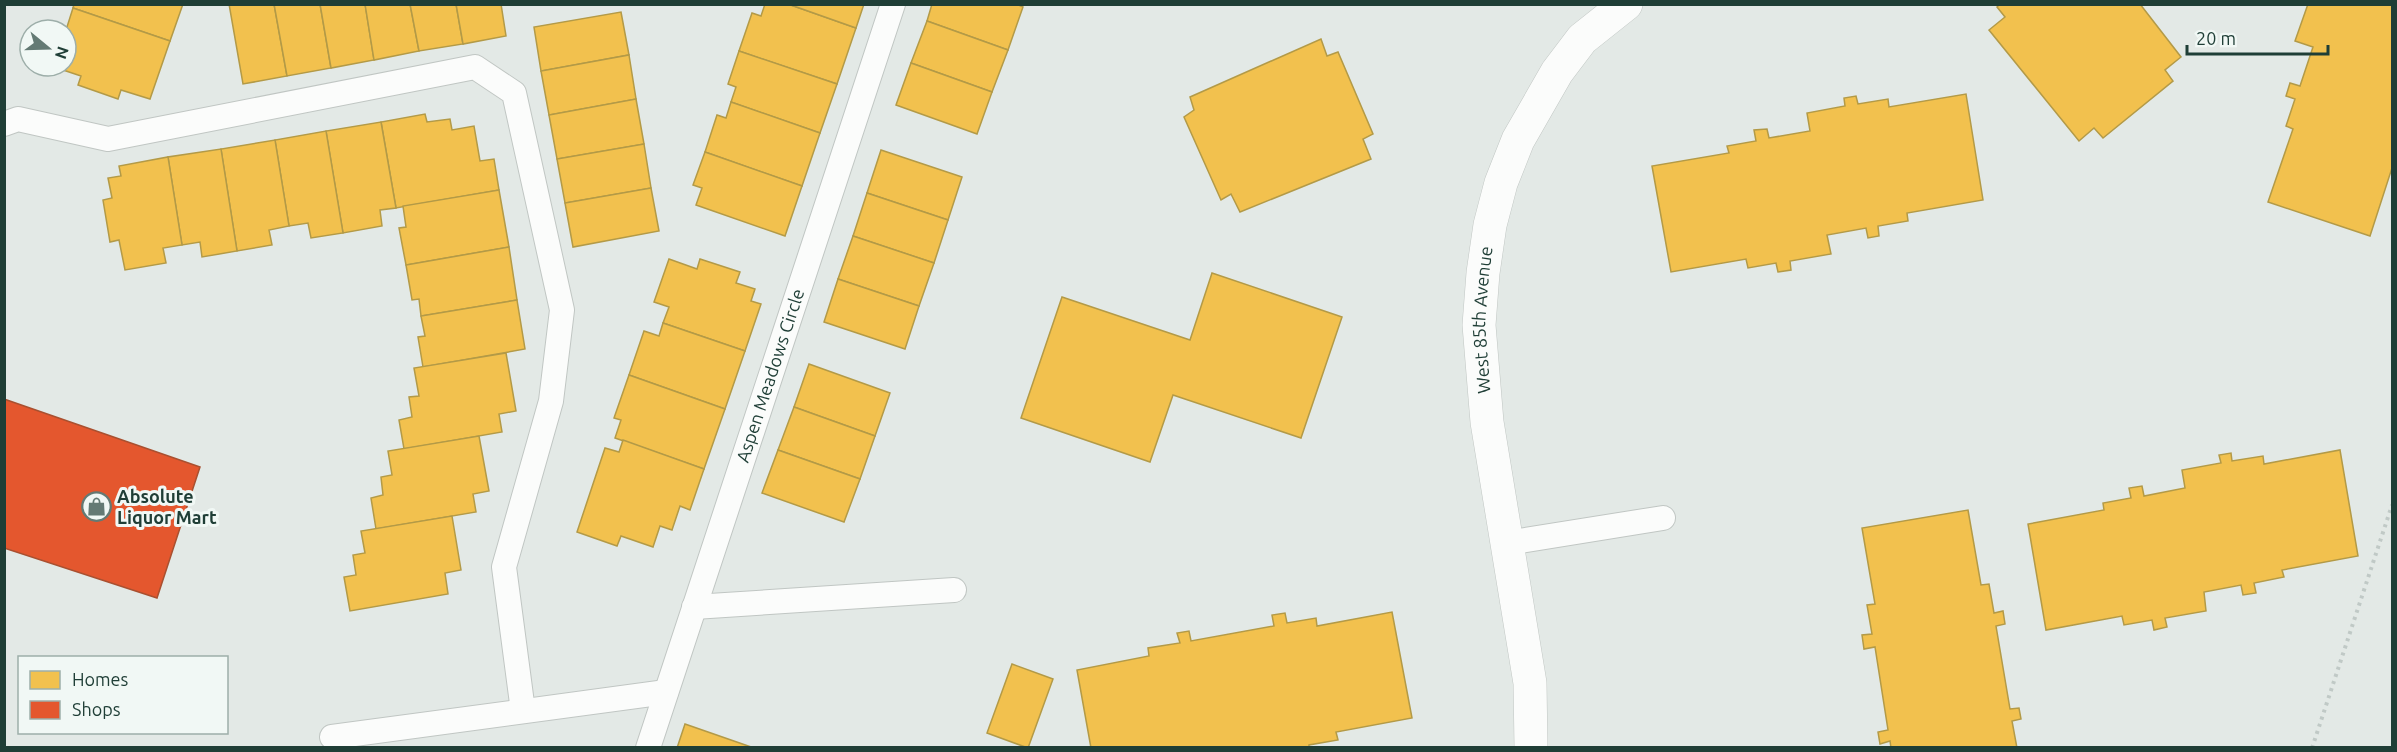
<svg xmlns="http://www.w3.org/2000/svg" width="2397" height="752" font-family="Ubuntu,sans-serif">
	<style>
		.homes { fill: #f2c14e; stroke: #b39a47; stroke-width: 1.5 }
		.shops { fill: #e4572e; stroke: #a95030; stroke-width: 1.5 }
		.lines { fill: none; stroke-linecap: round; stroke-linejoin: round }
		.service-casing { stroke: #c0c6c3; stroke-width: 26 }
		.minor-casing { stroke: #c0c6c3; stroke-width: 34 }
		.path { stroke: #c0c9c6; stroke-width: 4; stroke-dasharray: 3 4.5; stroke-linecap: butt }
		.service { stroke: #fbfcfb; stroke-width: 24 }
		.minor { stroke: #fbfcfb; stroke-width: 33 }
		.labels { text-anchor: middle; stroke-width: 6; stroke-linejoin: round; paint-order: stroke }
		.street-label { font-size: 18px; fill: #1f3e36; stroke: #f1f8f5 }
		.poi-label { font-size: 18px; font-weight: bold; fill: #1f3e36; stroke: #f1f8f5; text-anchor: start }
	</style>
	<rect width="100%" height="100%" fill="#e3e9e6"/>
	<g class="homes">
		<polygon points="74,4 183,4 170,41 73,8"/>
		<polygon points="229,4 274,4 287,76 243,84"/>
		<polygon points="274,4 320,4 331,68 287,76"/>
		<polygon points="320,4 365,4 374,60 331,68"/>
		<polygon points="365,4 410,4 419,51 374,60"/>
		<polygon points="410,4 456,4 463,44 419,51"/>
		<polygon points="456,4 501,4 506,36 463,44"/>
		<polygon points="765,4 788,4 856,28 837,84 739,51 752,13 761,16"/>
		<polygon points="788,4 864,4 856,28"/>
		<polygon points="932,4 1016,4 1023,7 1008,50 927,21"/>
		<polygon points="2000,4 2140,4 2181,57 2165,70 2173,81 2103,138 2094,128 2079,141 1989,30 2005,17 1997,7"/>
		<polygon points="2308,4 2392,4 2392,168 2370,236 2268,202 2293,129 2286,126 2295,99 2286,96 2290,83 2300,86 2313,47 2295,41"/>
		<polygon points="73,8 170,41 150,99 121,90 118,99 78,85 81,76 63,70 68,56 66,55 66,30"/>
		<polygon points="621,12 629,55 541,71 534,27"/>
		<polygon points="927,21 1008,50 992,92 911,63"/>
		<polygon points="1321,39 1327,56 1338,52 1373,134 1363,139 1371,159 1240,212 1231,194 1221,200 1184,117 1194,110 1190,97"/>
		<polygon points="739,51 837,84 820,133 731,102 736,87 728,84"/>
		<polygon points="629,55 636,99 549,115 541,71"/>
		<polygon points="911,63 992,92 977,134 896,105"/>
		<polygon points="1966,94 1983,200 1907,213 1908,221 1878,226 1879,236 1868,238 1866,228 1827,235 1831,254 1790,261 1791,270 1778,272 1776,263 1748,268 1746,259 1671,272 1652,166 1729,153 1727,146 1756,141 1754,130 1767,129 1769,138 1810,131 1807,113 1845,106 1844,98 1856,96 1858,104 1888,99 1889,107"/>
		<polygon points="636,99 644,144 557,159 549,115"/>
		<polygon points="731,102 820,133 802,186 705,152 717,115 726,118"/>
		<polygon points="425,114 427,122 450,119 452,130 474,126 480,161 494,159 499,190 396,208 381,122"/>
		<polygon points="381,122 396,208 380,210 382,226 343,233 326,131"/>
		<polygon points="326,131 343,233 311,238 308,223 289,226 275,140"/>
		<polygon points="275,140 289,226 269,230 272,245 237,251 221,149"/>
		<polygon points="644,144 651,188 565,203 557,159"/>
		<polygon points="221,149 237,251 202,257 200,242 182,245 168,157"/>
		<polygon points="881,150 962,177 948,220 867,193"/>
		<polygon points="705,152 802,186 785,236 696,205 702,188 693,185"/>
		<polygon points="168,157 182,245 163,248 166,263 125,270 119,240 110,242 103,200 112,198 108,178 121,176 119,166"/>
		<polygon points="651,188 659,231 573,247 565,203"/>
		<polygon points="499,190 509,247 406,265 399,228 406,227 403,206"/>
		<polygon points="867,193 948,220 934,263 853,236"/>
		<polygon points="853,236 934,263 919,306 838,279"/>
		<polygon points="509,247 517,300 421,316 419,299 412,300 406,265"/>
		<polygon points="669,259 697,269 700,259 740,272 736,283 755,289 751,301 761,304 745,351 663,323 669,307 654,302"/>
		<polygon points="1212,273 1342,317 1301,438 1173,395 1150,462 1021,418 1062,297 1190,340"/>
		<polygon points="838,279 919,306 905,349 824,322"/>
		<polygon points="517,300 525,349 423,367 418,337 425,336 421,316"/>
		<polygon points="663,323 745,351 725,409 629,375 644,331 659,336"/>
		<polygon points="506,353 516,411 499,414 502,432 404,449 399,420 412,417 409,397 419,396 414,368"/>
		<polygon points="809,364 890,393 875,436 794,407"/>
		<polygon points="629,375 725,409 704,469 615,438 621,420 614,418"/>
		<polygon points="794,407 875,436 860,479 778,450"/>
		<polygon points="479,436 489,491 473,494 476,512 376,529 371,498 383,495 381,477 392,475 388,451"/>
		<polygon points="623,440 704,469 690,510 680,506 672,530 660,526 653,547 621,536 617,546 577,532 605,448 619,452"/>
		<polygon points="778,450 860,479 844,522 762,493"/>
		<polygon points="2340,450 2358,556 2282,570 2284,577 2254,583 2256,593 2243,595 2241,585 2204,592 2206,611 2165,618 2167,627 2154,630 2152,620 2124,625 2122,616 2046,630 2028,524 2104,510 2103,503 2131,498 2129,488 2142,486 2144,496 2185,488 2182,470 2221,463 2219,455 2231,453 2232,461 2263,456 2264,464"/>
		<polygon points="1968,510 1981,585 1989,584 1994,613 2003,611 2005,624 1996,626 2010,709 2019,708 2021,719 2012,721 2017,748 1891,748 1890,741 1880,744 1878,732 1888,730 1875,647 1864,649 1862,635 1872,634 1867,605 1875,604 1862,528"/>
		<polygon points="452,516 461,570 445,573 448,594 350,611 344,577 356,575 353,555 365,553 361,531"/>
		<polygon points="1392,612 1412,718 1336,732 1338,740 1309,745 1309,748 1091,748 1077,670 1149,656 1148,648 1180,643 1177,633 1189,631 1191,641 1274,626 1272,615 1285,613 1287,623 1316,618 1317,626"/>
		<polygon points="1012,664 1053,679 1028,748 987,733"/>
		<polygon points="685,724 754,748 677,748"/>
	</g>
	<polygon class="shops" points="4,399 200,467 157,598 4,548"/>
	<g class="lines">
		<defs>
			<g id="service">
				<polyline points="4,124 18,119 108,139 475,67 514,93 562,310 551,401 504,567 523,711"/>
				<polyline points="1507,543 1663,518"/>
				<polyline points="694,607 954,590"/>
				<polyline points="332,737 666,692"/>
				<path id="s1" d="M648,748L893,4"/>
			</g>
			<g id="minor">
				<path id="s2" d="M1531,748L1530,683L1487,422L1479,325L1483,273L1490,225L1501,183L1518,140L1557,72L1582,39L1626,4"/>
			</g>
		</defs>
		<use href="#service" class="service-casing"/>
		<use href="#minor" class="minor-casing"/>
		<polyline class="path" points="2312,748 2392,505"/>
		<use href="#service" class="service"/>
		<use href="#minor" class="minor"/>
	</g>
	<defs>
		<symbol id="shop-ring" viewBox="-11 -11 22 22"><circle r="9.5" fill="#f1f8f5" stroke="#647a74" stroke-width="1.5"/><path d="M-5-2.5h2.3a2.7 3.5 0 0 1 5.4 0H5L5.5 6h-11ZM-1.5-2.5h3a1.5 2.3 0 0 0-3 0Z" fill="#647a74"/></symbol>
	</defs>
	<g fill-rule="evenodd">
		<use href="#shop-ring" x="80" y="490" width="33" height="33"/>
	</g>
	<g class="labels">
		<g class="street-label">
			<text dy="6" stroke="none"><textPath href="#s2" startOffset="432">West 85th Avenue</textPath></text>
			<text dy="6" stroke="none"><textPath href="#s1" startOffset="392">Aspen Meadows Circle</textPath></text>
		</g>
		<g class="poi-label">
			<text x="117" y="503">Absolute<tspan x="117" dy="21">Liquor Mart</tspan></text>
		</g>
	</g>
	<rect width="2397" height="752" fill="none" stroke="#1f3e36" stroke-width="12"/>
	<rect x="18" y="656" width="210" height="78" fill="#f1f8f5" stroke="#9daea9" stroke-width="1.5"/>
	<rect x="30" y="671" width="30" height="18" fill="#f2c14e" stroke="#9daea9" stroke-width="1.5"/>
	<text x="72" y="686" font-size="18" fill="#1f3e36">Homes</text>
	<rect x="30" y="701" width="30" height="18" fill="#e4572e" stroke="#9daea9" stroke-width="1.5"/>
	<text x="72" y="716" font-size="18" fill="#1f3e36">Shops</text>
	<g transform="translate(48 48) rotate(109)"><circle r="28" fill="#f1f8f5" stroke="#9daea9" stroke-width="1.5"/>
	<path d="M0-4.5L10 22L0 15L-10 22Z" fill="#647a74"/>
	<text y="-9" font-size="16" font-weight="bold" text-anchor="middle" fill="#1f3e36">N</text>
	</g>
	<path d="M2187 45v9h141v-9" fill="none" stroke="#1f3e36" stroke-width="3"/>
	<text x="2196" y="45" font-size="18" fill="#1f3e36" stroke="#f1f8f5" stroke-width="4.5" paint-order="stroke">20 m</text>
</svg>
